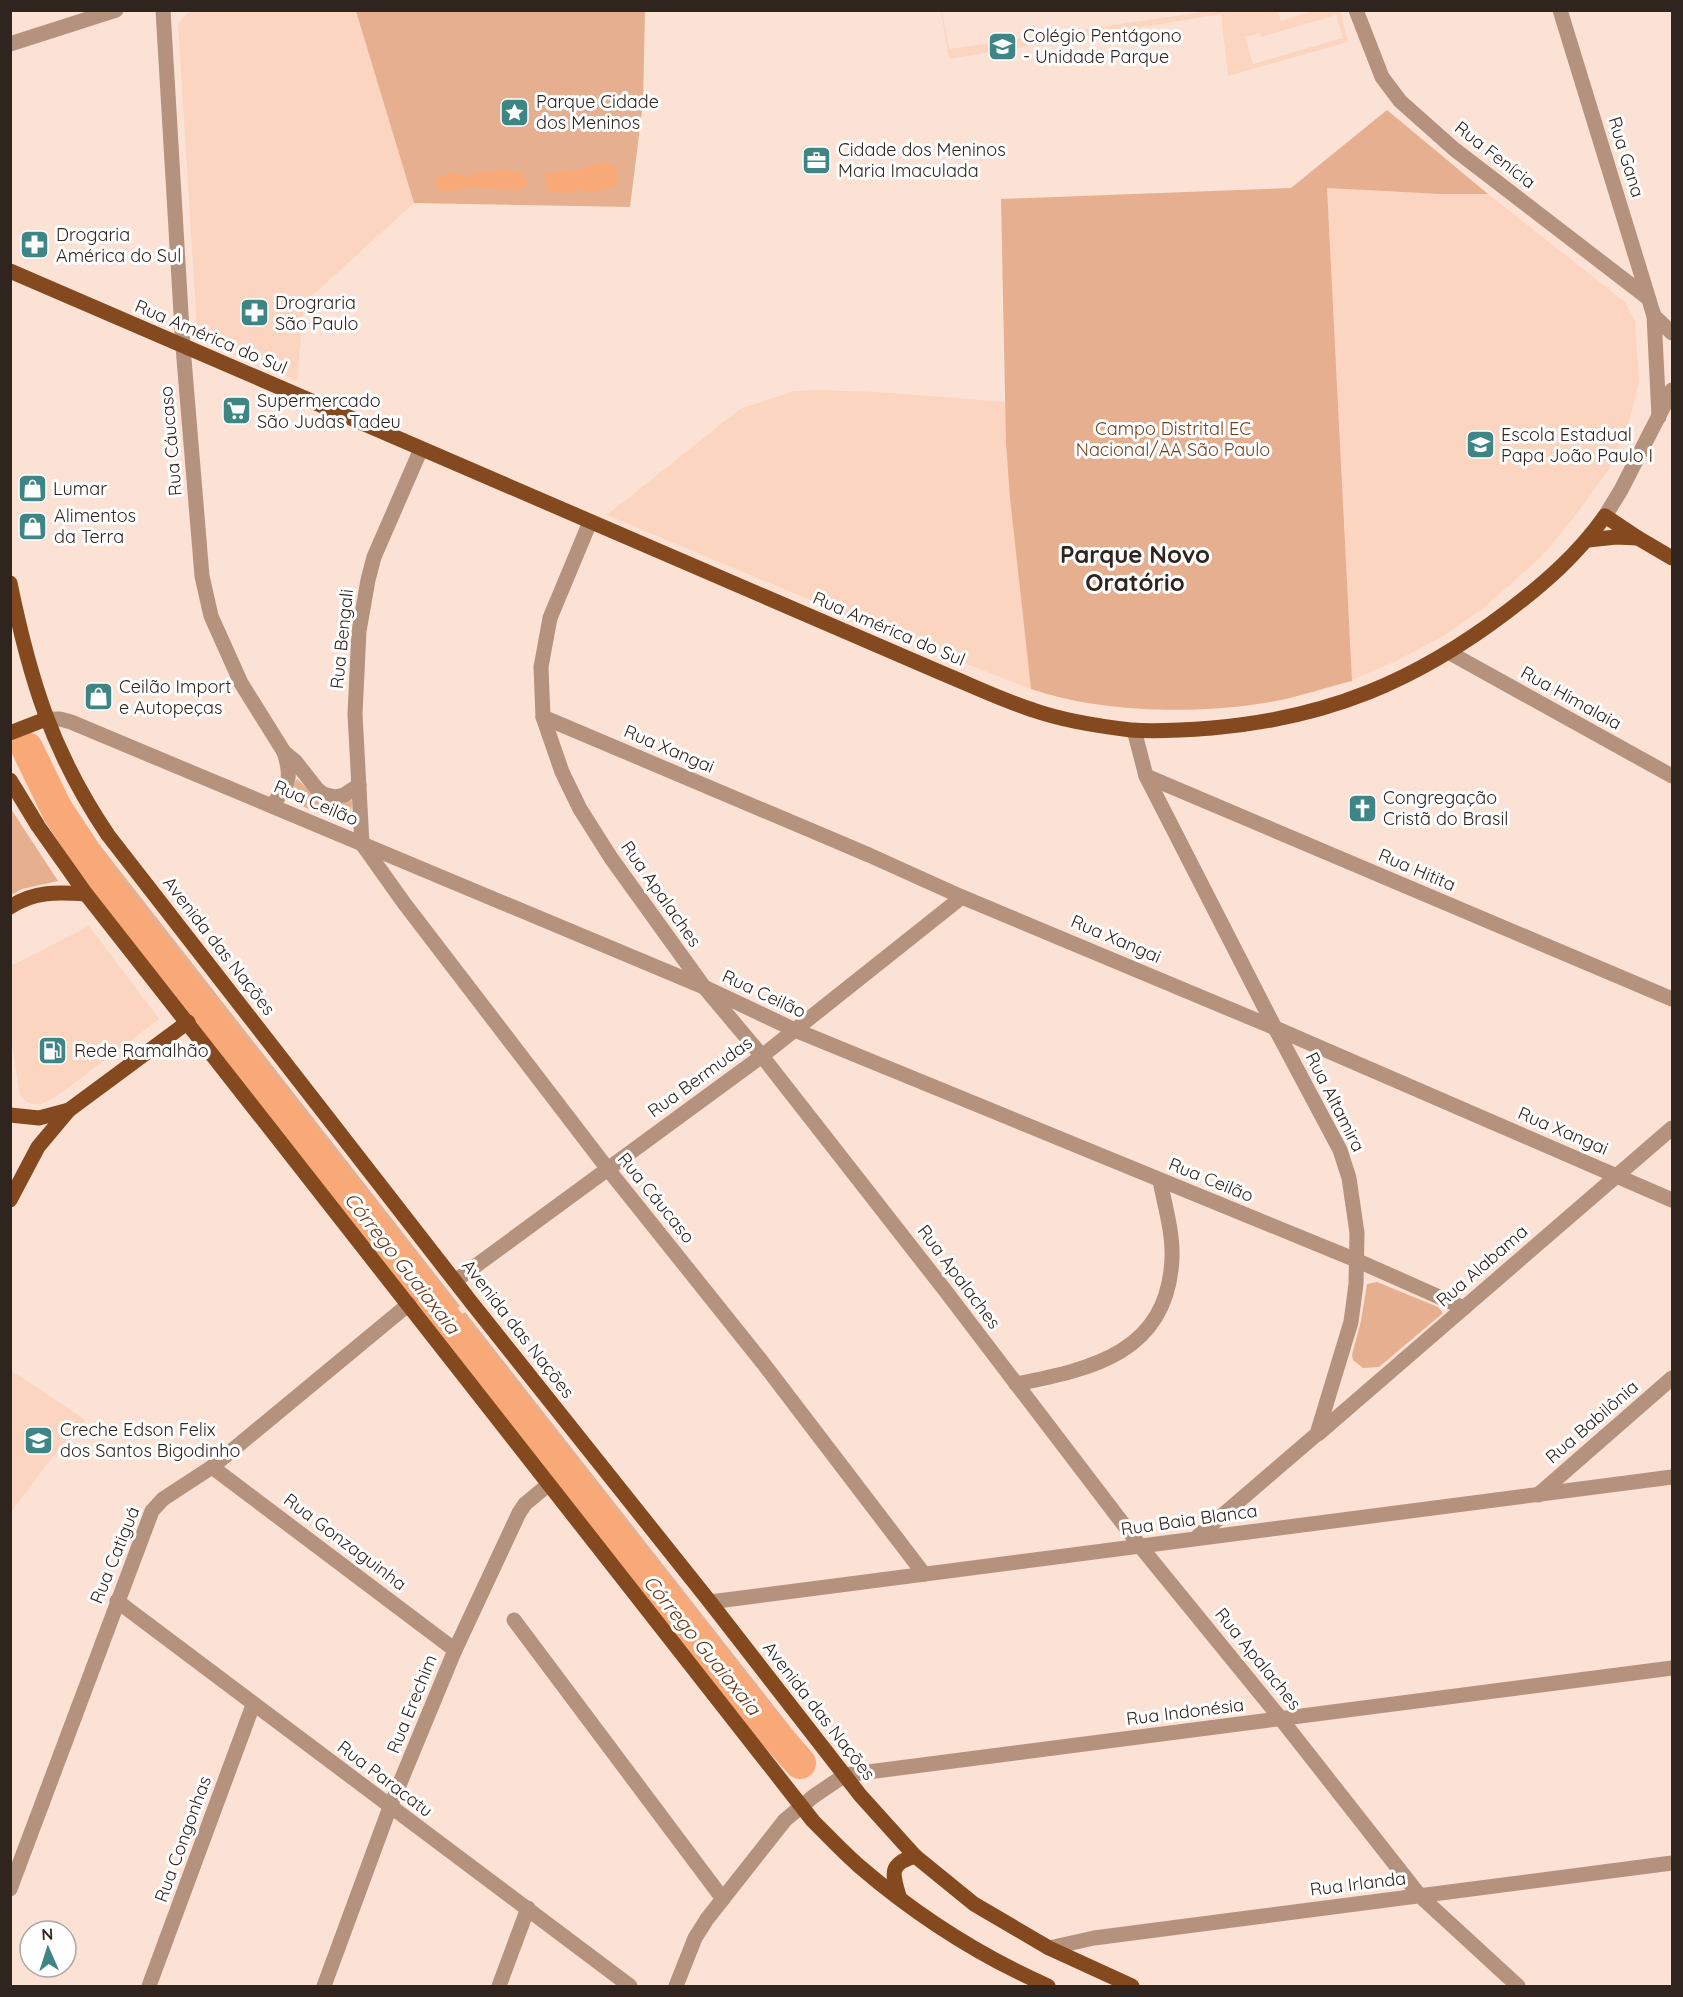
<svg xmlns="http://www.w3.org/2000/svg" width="1683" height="1997" font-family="Quicksand,sans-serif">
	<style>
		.built { fill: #fbd5bf; fill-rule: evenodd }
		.green { fill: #e6af8f }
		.water { fill: #f9a877 }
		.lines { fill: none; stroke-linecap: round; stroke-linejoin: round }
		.river { stroke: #f9a877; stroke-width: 32 }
		.minor { stroke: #b5927d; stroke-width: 15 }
		.major { stroke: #854920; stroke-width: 15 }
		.labels { text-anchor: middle; stroke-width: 6; stroke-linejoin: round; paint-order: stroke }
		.poi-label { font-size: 18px; fill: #30241e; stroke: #fff; text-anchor: start }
		.street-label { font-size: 18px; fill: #30241e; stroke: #fff }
		.park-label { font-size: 18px; fill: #723e1b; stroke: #fff }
		.water-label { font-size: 20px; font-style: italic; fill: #6b3814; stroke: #fff }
		.district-label { font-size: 24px; font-weight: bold; fill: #30241e; stroke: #fff }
	</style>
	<rect width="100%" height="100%" fill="#fbe2d4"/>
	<g class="built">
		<path d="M1216,10L1277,11L1281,21L1313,11H1340L1348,42L1228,76L1221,14L949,59L941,11H942L949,49ZM1336,15L1343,38L1253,64L1245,37L1260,33L1261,37Z"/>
		<polygon points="190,11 356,11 390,121 414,203 304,303 297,381 202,339 197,330 178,24"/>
		<polygon points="1327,188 1441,194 1488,194 1625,302 1635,321 1639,382 1627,430 1609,469 1571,521 1542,556 1487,605 1445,635 1396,661 1352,680"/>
		<polygon points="818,390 878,392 1005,402 1010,498 1031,689 918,645 607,515 740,409 794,391"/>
		<polygon points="89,926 159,1019 57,1096 41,1104 32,1104 25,1101 20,1095 11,1038 11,966"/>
		<polygon points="10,1370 85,1420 50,1460 12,1511 10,1510"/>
	</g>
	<g class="green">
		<polygon points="356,11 645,11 643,103 630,207 414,203"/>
		<path d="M1387,110L1488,194H1441L1327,188L1352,681C1328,687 1304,695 1281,700C1206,715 1104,714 1031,689L1010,498L1006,443L1001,199L1291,188Z"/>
		<polygon points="36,753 46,756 64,791 99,844 460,1306 450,1314 114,886 63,809"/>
		<path d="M297,779L311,792L351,798C355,809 347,822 334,819C328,817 322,814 316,812C299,805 283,799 297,779Z"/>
		<polygon points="11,809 58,881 22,889 11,895"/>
		<polygon points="1377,1282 1438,1307 1443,1313 1379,1367 1363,1368 1353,1360 1352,1355 1361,1321 1367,1284"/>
		<polygon points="465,1312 809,1751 804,1755 761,1709 454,1320"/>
	</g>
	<g class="water">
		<polygon points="606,162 617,168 618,184 611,188 592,192 579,189 570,193 549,192 545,182 545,173 570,171"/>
		<path d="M500,169L521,172L527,181L526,188C509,194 491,186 473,187C458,189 452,193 436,189V178L451,172L467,177L479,171L489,172Z"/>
	</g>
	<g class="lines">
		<polyline class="river" points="27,748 58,812 109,890 749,1705 800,1763"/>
		<g class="minor">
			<polyline points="163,10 183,347 202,576 211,616 241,683 284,752 295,761 317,789 323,794 335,797 344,795 359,785"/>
			<polyline points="1356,10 1382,77 1400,101 1454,149 1648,298"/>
			<polyline points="1560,10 1654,316 1659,417"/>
			<polyline points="10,44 116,10"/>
			<polyline points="1654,316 1672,333"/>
			<polyline points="421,449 374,557 368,580 359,631 355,714 362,844 404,903 607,1168 763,1363 924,1574"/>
			<polyline points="1605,516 1621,490 1672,390"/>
			<polyline points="590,522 550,618 541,667 543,717 562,772 580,809 611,858 704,987 762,1056 944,1289 1140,1546 1281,1719 1420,1896 1518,1986"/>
			<polyline points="1450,653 1672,776"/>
			<polyline points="543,717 869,855 962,897 1275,1028 1672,1200"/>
			<polyline points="46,719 60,719 71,722 704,987 795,1030 1356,1260 1464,1308"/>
			<polyline points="1134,730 1146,776 1275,1028 1340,1150 1349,1178 1357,1233 1356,1284 1351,1322 1317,1434 1196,1538"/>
			<polyline points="1146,776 1672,999"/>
			<path d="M272,806C288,783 293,780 284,752"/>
			<polyline points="455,1281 762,1056 962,897"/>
			<path d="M1016,1384C1092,1369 1168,1353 1172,1258C1173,1233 1165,1206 1160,1181"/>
			<polyline points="1318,1434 1672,1128"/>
			<polyline points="212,1467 455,1650"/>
			<polyline points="1538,1495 1672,1378"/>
			<polyline points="117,1601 630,1986"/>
			<polyline points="710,1602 1672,1477"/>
			<polyline points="514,1620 723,1899"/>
			<polyline points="10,1889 152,1511 163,1499 212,1467 409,1304"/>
			<polyline points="1049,1948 1094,1938 1672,1863"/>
			<polyline points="149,1986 253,1705"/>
			<polyline points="324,1986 390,1807 455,1650 519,1513 525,1504 548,1485"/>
			<polyline points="499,1986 528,1908"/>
			<polyline points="676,1986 695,1938 707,1919 785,1820 814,1796 845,1775 1672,1668"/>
		</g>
		<g class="major">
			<path d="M10,271L944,674C973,686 1002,700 1033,710C1064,721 1097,726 1131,730C1157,732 1186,730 1212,728C1328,718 1416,681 1508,611C1545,583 1578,554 1605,516L1638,538L1672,558"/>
			<polyline points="1588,540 1616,537 1638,538"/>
			<path d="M10,583C30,680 52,752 108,835L471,1302L710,1602L860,1795L915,1856L974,1904L1049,1948L1132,1986"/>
			<polyline points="10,733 46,719"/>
			<path d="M10,780L38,826L86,894L813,1821C828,1836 843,1852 859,1866C916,1915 980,1956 1048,1986"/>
			<path d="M10,907C34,891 58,892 86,894"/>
			<polyline points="10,1115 39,1118 69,1110"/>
			<polyline points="10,1200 38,1147 69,1110 188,1022"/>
			<path d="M899,1896C892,1873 889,1864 915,1856"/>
		</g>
	</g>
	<defs>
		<symbol id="school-square" viewBox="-11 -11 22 22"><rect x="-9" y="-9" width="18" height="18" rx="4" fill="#3e8686" stroke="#fff"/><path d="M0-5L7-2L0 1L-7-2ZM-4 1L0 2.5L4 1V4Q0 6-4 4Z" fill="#fff"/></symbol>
		<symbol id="sight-square" viewBox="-11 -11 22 22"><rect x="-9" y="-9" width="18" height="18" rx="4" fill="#3e8686" stroke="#fff"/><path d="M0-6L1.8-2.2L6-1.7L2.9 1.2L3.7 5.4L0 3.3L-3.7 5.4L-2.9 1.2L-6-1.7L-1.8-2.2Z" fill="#fff"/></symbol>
		<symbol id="office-square" viewBox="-11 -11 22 22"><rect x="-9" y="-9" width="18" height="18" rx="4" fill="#3e8686" stroke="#fff"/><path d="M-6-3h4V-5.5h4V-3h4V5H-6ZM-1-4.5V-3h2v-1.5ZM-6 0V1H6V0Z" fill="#fff"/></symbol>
		<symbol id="pharmacy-square" viewBox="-11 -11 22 22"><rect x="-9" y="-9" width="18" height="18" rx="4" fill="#3e8686" stroke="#fff"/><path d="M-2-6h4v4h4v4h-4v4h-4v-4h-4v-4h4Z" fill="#fff"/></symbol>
		<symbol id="supermarket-square" viewBox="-11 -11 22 22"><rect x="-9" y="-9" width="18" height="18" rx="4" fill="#3e8686" stroke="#fff"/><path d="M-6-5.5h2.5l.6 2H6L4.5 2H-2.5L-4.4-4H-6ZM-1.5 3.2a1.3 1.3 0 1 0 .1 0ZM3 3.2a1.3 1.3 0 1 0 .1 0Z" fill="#fff"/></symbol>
		<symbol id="shop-square" viewBox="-11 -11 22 22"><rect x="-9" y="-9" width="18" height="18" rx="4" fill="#3e8686" stroke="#fff"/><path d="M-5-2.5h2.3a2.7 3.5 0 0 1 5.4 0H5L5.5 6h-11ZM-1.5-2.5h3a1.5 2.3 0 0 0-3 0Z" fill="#fff"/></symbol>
		<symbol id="church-square" viewBox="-11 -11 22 22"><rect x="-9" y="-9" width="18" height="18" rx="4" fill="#3e8686" stroke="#fff"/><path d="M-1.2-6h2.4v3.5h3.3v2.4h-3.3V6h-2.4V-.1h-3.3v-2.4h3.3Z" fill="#fff"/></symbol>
		<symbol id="fuel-square" viewBox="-11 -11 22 22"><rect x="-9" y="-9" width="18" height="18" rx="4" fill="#3e8686" stroke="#fff"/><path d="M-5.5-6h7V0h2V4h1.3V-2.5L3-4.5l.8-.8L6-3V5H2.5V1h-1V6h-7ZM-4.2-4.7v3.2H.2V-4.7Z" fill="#fff"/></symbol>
	</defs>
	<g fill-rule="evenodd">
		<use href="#school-square" x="986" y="30" width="33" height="33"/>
		<use href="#sight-square" x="498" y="96" width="33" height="33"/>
		<use href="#office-square" x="800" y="144" width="33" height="33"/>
		<use href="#pharmacy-square" x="18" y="228" width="33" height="33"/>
		<use href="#pharmacy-square" x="238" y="296" width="33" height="33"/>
		<use href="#supermarket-square" x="220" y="394" width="33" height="33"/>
		<use href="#school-square" x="1464" y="428" width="33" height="33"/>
		<use href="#shop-square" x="16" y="472" width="33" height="33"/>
		<use href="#shop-square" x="16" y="510" width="33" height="33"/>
		<use href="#shop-square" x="82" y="680" width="33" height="33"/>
		<use href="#church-square" x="1346" y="792" width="33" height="33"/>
		<use href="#fuel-square" x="36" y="1034" width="33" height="33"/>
		<use href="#school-square" x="22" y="1424" width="33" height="33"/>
	</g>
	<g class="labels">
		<g class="poi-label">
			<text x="1023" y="42">Colégio Pentágono<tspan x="1023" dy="21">- Unidade Parque</tspan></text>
			<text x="536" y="108">Parque Cidade<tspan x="536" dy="21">dos Meninos</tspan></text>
			<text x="838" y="156">Cidade dos Meninos<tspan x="838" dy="21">Maria Imaculada</tspan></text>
			<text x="56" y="241">Drogaria<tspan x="56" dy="21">América do Sul</tspan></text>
			<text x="275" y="309">Drograria<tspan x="275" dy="21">São Paulo</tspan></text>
			<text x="257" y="407">Supermercado<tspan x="257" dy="21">São Judas Tadeu</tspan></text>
			<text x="1501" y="441">Escola Estadual<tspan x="1501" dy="21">Papa João Paulo I</tspan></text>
			<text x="53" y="495">Lumar</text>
			<text x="54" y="522">Alimentos<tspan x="54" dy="21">da Terra</tspan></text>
			<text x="119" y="693">Ceilão Import<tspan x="119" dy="21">e Autopeças</tspan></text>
			<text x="1383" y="804">Congregação<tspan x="1383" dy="21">Cristã do Brasil</tspan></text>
			<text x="74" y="1057">Rede Ramalhão</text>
			<text x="60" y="1436">Creche Edson Felix<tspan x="60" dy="21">dos Santos Bigodinho</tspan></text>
		</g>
		<g class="street-label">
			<text transform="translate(1495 155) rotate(38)" y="6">Rua Fenícia</text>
			<text transform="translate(1626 157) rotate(73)" y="6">Rua Gana</text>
			<text transform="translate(211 337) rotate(23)" y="6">Rua América do Sul</text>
			<text transform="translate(171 441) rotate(-95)" y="6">Rua Cáucaso</text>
			<text transform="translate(889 629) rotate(23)" y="6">Rua América do Sul</text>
			<text transform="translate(342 639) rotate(-84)" y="6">Rua Bengali</text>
			<text transform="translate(1571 698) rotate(29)" y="6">Rua Himalaia</text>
			<text transform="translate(669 749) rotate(23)" y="6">Rua Xangai</text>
			<text transform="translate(316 803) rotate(23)" y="6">Rua Ceilão</text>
			<text transform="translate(1417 870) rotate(23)" y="6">Rua Hitita</text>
			<text transform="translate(661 894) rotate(55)" y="6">Rua Apalaches</text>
			<text transform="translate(1116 939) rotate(23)" y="6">Rua Xangai</text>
			<text transform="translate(219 946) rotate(52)" y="6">Avenida das Nações</text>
			<text transform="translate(764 994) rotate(25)" y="6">Rua Ceilão</text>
			<text transform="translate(700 1077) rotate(-36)" y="6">Rua Bermudas</text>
			<text transform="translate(1335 1102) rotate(63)" y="6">Rua Altamira</text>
			<text transform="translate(1563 1131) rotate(23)" y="6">Rua Xangai</text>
			<text transform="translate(1211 1180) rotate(22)" y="6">Rua Ceilão</text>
			<text transform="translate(656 1198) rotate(51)" y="6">Rua Cáucaso</text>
			<text transform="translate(1482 1266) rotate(-41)" y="6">Rua Alabama</text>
			<text transform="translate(959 1277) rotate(53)" y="6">Rua Apalaches</text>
			<text transform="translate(518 1329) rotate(52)" y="6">Avenida das Nações</text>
			<text transform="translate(1592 1422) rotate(-41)" y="6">Rua Babilônia</text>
			<text transform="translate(1189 1520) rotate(-8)" y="6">Rua Baia Blanca</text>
			<text transform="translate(345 1542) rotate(37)" y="6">Rua Gonzaguinha</text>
			<text transform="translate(115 1555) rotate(-68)" y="6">Rua Catiguá</text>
			<text transform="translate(1258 1659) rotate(51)" y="6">Rua Apalaches</text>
			<text transform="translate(412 1704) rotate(-68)" y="6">Rua Erechim</text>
			<text transform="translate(819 1711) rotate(52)" y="6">Avenida das Nações</text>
			<text transform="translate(1185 1712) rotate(-7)" y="6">Rua Indonésia</text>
			<text transform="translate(385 1779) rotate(37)" y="6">Rua Paracatu</text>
			<text transform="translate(183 1839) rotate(-70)" y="6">Rua Congonhas</text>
			<text transform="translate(1358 1884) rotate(-7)" y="6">Rua Irlanda</text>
		</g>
		<g class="park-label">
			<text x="1173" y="435">Campo Distrital EC<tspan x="1173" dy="21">Nacional/AA São Paulo</tspan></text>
		</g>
		<g class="water-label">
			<text transform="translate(402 1263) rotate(52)" y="7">Córrego Guaiaxaia</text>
			<text transform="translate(702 1645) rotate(51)" y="7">Córrego Guaiaxaia</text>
		</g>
		<g class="district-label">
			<text x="1135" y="563">Parque Novo<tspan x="1135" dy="28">Oratório</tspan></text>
		</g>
	</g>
	<rect width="1683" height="1997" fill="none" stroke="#30241e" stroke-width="24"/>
	<g transform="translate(48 1949) rotate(357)"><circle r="28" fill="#ffffff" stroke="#aca7a5" stroke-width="1.5"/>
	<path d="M0-4.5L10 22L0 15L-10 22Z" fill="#3e8686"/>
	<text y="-9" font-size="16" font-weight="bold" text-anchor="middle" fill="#30241e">N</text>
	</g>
</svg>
